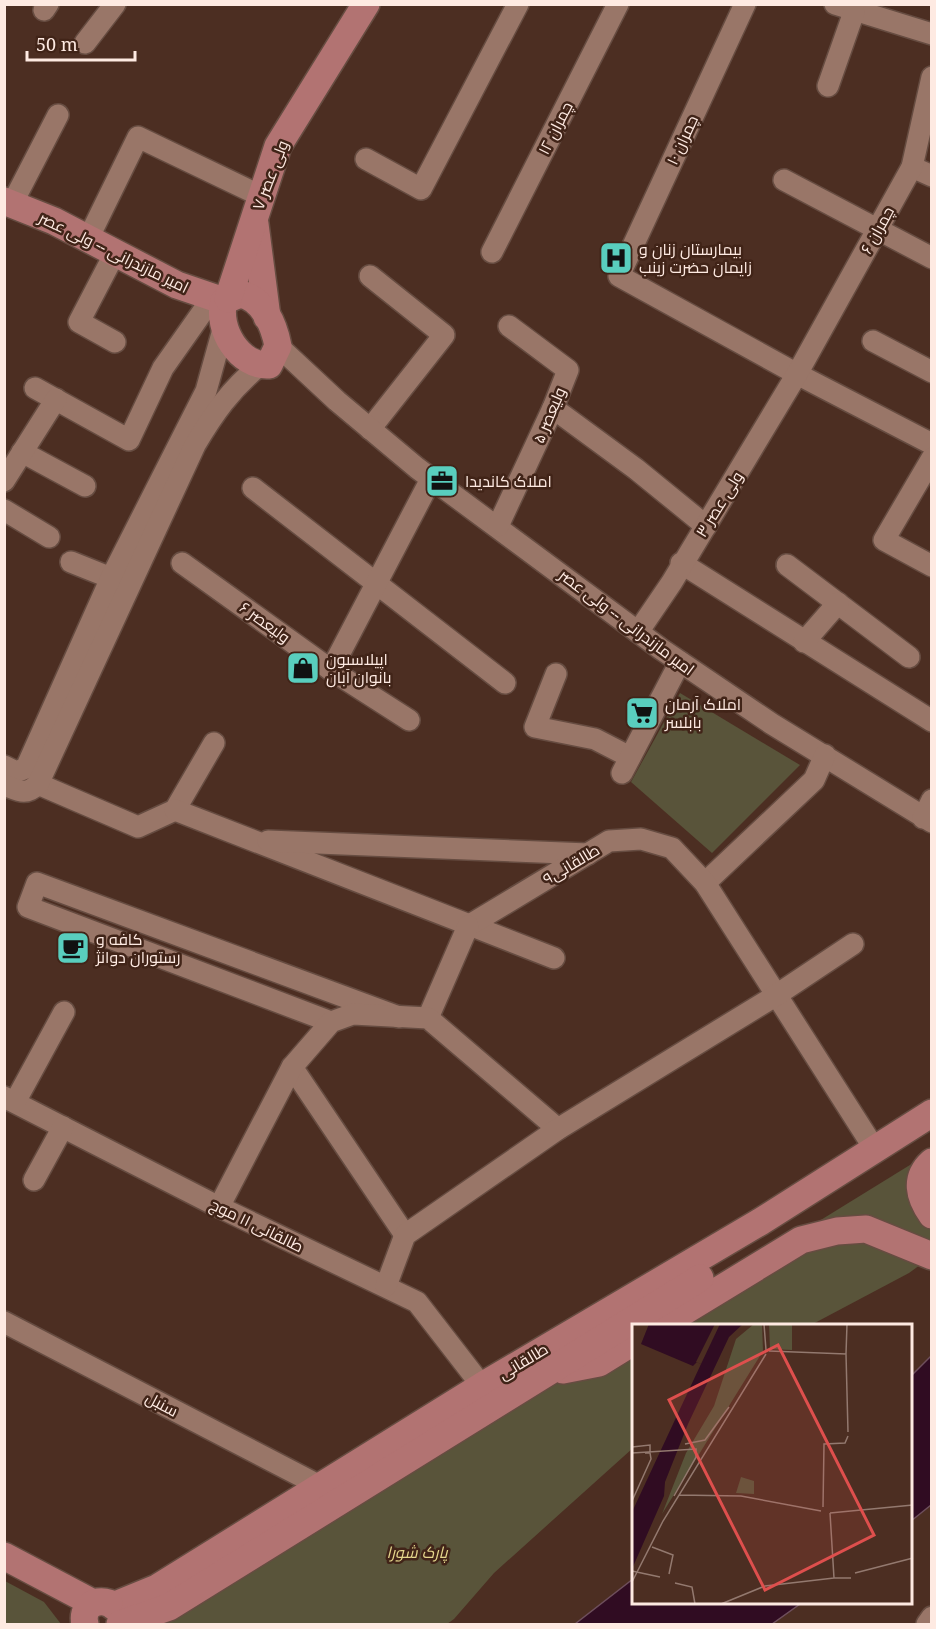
<svg xmlns="http://www.w3.org/2000/svg" width="936" height="1629" font-family="'Noto Serif',Cairo,serif">
	<style>
		.green { fill: #59543a }
		.water { fill: #300c22; stroke: #6e4f5c; stroke-width: 1.5 }
		.lines { fill: none; stroke-linecap: round; stroke-linejoin: round }
		.minor-casing { stroke: #664c41; stroke-width: 24 }
		.major-casing { stroke: #664c41; stroke-width: 30 }
		.minor { stroke: #997668; stroke-width: 21 }
		.major { stroke: #b27372; stroke-width: 27 }
		.labels { text-anchor: middle; stroke-width: 5; stroke-linejoin: round; paint-order: stroke }
		.street-label { font-size: 16px; fill: #feeae2; stroke: #412418 }
		.poi-label { font-size: 16px; fill: #feeae2; stroke: #412418; text-anchor: start }
		.park-label { font-size: 16px; font-style: italic; fill: #e5d78c; stroke: #412418 }
		.inset-road { fill: none; stroke: #93796f; stroke-width: 1.5 }
		.view { fill: #de4f4d; fill-opacity: 0.15; stroke: #de4f4d; stroke-width: 3 }
		.inset-edge { fill: none; stroke: #feeae2; stroke-width: 3 }
	</style>
	<rect width="100%" height="100%" fill="#4c2e22"/>
	<g class="green">
		<polygon points="680,693 800,765 712,853 631,782"/>
		<polygon points="931,1152 931,1257 909,1273 809,1326 649,1326"/>
		<polygon points="633,1336 633,1448 494,1573 454,1619 447,1624 154,1624 174,1618"/>
		<polygon points="5,1581 44,1602 61,1624 5,1624"/>
	</g>
	<g class="water">
		<polygon points="931,1356 931,1505 911,1521 911,1376"/>
		<polygon points="633,1579 633,1604 800,1604 772,1624 575,1624"/>
	</g>
	<g class="lines">
		<defs>
			<g id="minor">
				<polyline points="745,4 619,276 797,374 932,444"/>
				<polyline points="835,4 932,34"/>
				<polyline points="44,10 48,4"/>
				<polyline points="85,43 115,4"/>
				<polyline points="828,86 854,12"/>
				<polyline points="366,159 421,189 518,4"/>
				<polyline points="912,167 932,176"/>
				<polyline points="784,180 932,258"/>
				<polyline points="12,204 58,115"/>
				<polyline points="88,239 138,137 261,196"/>
				<polyline points="492,252 618,4"/>
				<polyline points="370,276 444,335 370,429"/>
				<polyline points="873,341 932,372"/>
				<polyline points="115,342 79,322 115,253"/>
				<polyline points="278,346 337,401 417,468 661,649 772,724 932,822"/>
				<polyline points="35,388 129,440 163,368 213,297"/>
				<polyline points="553,408 636,469 706,526"/>
				<polyline points="22,452 85,486"/>
				<polyline points="932,458 884,540 932,566"/>
				<polyline points="4,481 56,399"/>
				<polyline points="253,488 505,683"/>
				<polyline points="4,510 49,537"/>
				<polyline points="498,526 553,408 568,370 509,326"/>
				<polyline points="71,562 111,578"/>
				<polyline points="182,563 331,670 409,720"/>
				<polyline points="681,563 932,721"/>
				<polyline points="787,565 909,657"/>
				<polyline points="638,632 672,582 797,374 912,167 932,77"/>
				<polyline points="804,642 838,603"/>
				<polyline points="331,670 431,479"/>
				<polyline points="556,674 535,727 595,739 630,757"/>
				<polyline points="4,766 16,772 26,768 111,578 206,391 224,326"/>
				<polyline points="622,773 680,662"/>
				<polyline points="38,784 138,827 175,810 214,743"/>
				<path d="M4,785C19,791 26,796 38,784L195,445C214,413 231,389 259,366"/>
				<polyline points="175,810 554,958"/>
				<polyline points="923,818 932,800"/>
				<polyline points="268,841 588,854"/>
				<polyline points="705,883 814,780 825,755"/>
				<polyline points="468,926 609,841 641,839 672,848 705,883 874,1148"/>
				<polyline points="428,1018 468,926"/>
				<polyline points="331,1022 28,907 37,883 399,1017"/>
				<polyline points="292,1067 405,1235"/>
				<polyline points="4,1097 219,1207 417,1302 482,1386"/>
				<polyline points="15,1102 64,1012"/>
				<polyline points="34,1180 63,1127"/>
				<polyline points="219,1207 292,1067 331,1022 353,1014 428,1018 558,1129"/>
				<polyline points="386,1286 405,1235 558,1129 775,996 853,944"/>
				<polyline points="4,1322 320,1486"/>
				<polyline points="927,1624 932,1617"/>
			</g>
			<g id="major">
				<polyline points="4,201 54,221 177,285 224,301"/>
				<polyline points="255,224 267,317"/>
				<path d="M240,294C263,298 274,325 278,346L269,365C240,367 216,329 224,301Z"/>
				<polyline points="228,299 278,146 366,4"/>
				<path d="M932,1162C914,1178 919,1197 932,1215"/>
				<polyline points="660,1326 801,1240 837,1231 866,1229 932,1256"/>
				<polyline points="563,1370 599,1363 633,1342"/>
				<polyline points="4,1556 93,1603"/>
				<polyline points="113,1606 157,1588 482,1386 760,1222 932,1113"/>
				<path d="M85,1624C81,1608 94,1598 109,1603"/>
				<polyline points="120,1624 169,1607 700,1278"/>
			</g>
		</defs>
		<use href="#minor" class="minor-casing"/>
		<use href="#major" class="major-casing"/>
		<use href="#minor" class="minor"/>
		<use href="#major" class="major"/>
	</g>
	<defs>
		<symbol id="hospital-square" viewBox="-11 -11 22 22"><rect x="-9" y="-9" width="18" height="18" rx="4" fill="#59cebe" stroke="#412418"/><path d="M-5-5h3v3.5h4V-5h3V5h-3V1.5h-4V5h-3Z" fill="#111"/></symbol>
		<symbol id="office-square" viewBox="-11 -11 22 22"><rect x="-9" y="-9" width="18" height="18" rx="4" fill="#59cebe" stroke="#412418"/><path d="M-6-3h4V-5.5h4V-3h4V5H-6ZM-1-4.5V-3h2v-1.5ZM-6 0V1H6V0Z" fill="#111"/></symbol>
		<symbol id="shop-square" viewBox="-11 -11 22 22"><rect x="-9" y="-9" width="18" height="18" rx="4" fill="#59cebe" stroke="#412418"/><path d="M-5-2.5h2.3a2.7 3.5 0 0 1 5.4 0H5L5.5 6h-11ZM-1.5-2.5h3a1.5 2.3 0 0 0-3 0Z" fill="#111"/></symbol>
		<symbol id="supermarket-square" viewBox="-11 -11 22 22"><rect x="-9" y="-9" width="18" height="18" rx="4" fill="#59cebe" stroke="#412418"/><path d="M-6-5.5h2.5l.6 2H6L4.5 2H-2.5L-4.4-4H-6ZM-1.5 3.2a1.3 1.3 0 1 0 .1 0ZM3 3.2a1.3 1.3 0 1 0 .1 0Z" fill="#111"/></symbol>
		<symbol id="cafe-square" viewBox="-11 -11 22 22"><rect x="-9" y="-9" width="18" height="18" rx="4" fill="#59cebe" stroke="#412418"/><path d="M-5.5-4.5H6V0H3Q3 3.5 0 3.5H-2.5Q-5.5 3.5-5.5 0ZM3-3.2v2h1.7v-2ZM-6 4.5H4V6H-6Z" fill="#111"/></symbol>
	</defs>
	<g fill-rule="evenodd">
		<use href="#hospital-square" x="597" y="239" width="38" height="38"/>
		<use href="#office-square" x="423" y="462" width="38" height="38"/>
		<use href="#shop-square" x="284" y="649" width="38" height="38"/>
		<use href="#supermarket-square" x="623" y="694" width="38" height="38"/>
		<use href="#cafe-square" x="54" y="929" width="38" height="38"/>
	</g>
	<g class="labels">
		<g class="street-label">
			<text transform="translate(555 128) rotate(-63)" y="6">چمران ۱۲</text>
			<text transform="translate(682 140) rotate(-65)" y="6">چمران ۱۰</text>
			<text transform="translate(270 175) rotate(-69)" y="6">ولی عصر ۷</text>
			<text transform="translate(877 230) rotate(-61)" y="6">چمران ۶</text>
			<text transform="translate(114 252) rotate(26)" y="6">امیر مازندرانی -- ولی عصر</text>
			<text transform="translate(549 415) rotate(-67)" y="6">ولیعصر ۵</text>
			<text transform="translate(719 504) rotate(-58)" y="6">ولی عصر ۳</text>
			<text transform="translate(265 622) rotate(36)" y="6">ولیعصر ۶</text>
			<text transform="translate(627 622) rotate(37)" y="6">امیر مازندرانی -- ولی عصر</text>
			<text transform="translate(571 864) rotate(-31)" y="6">طالقانی۹</text>
			<text transform="translate(257 1225) rotate(26)" y="6">طالقانی ۱۱ موج</text>
			<text transform="translate(523 1361) rotate(-31)" y="6">طالقانی</text>
			<text transform="translate(162 1404) rotate(28)" y="6">سنبل</text>
		</g>
		<g class="poi-label">
			<text x="639" y="255">بیمارستان زنان و<tspan x="639" dy="18">زایمان حضرت زینب</tspan></text>
			<text x="465" y="487">املاک کاندیدا</text>
			<text x="326" y="665">اپیلاسیون<tspan x="326" dy="18">بانوان آبان</tspan></text>
			<text x="665" y="710">املاک آرمان<tspan x="665" dy="18">بابلسر</tspan></text>
			<text x="96" y="945">کافه و<tspan x="96" dy="18">رستوران دوانژ</tspan></text>
		</g>
		<g class="park-label">
			<text x="417" y="1558">پارک شورا</text>
		</g>
	</g>
	<g transform="translate(632 1324)">
		<rect width="280" height="280" fill="#4c2e22"/>
		<path d="M122,0H130L131,27L30,190L54,129L82,82L104,15ZM137,0H160V26L138,25ZM109,153L122,157V170L104,169Z" fill="#59543a"/>
		<path d="M17,0H111L97,13L56,100L33,158L32,172L0,245V188L69,40L65,38L61,42L9,20Z" fill="#300c22"/>
		<path d="M83,0H88L69,40L64,38Z" fill="#4c2e22"/>
		<path class="inset-road" d="M132,0L134,26M137,27L214,30L215,0M214,30L216,108M53,120L73,116L97,83M0,123L18,121V128M0,129L64,125V133L42,172M47,171L109,172L189,187M0,177L19,135L18,129H13M191,183L192,120L213,119L216,112M198,189L281,181M198,189L202,254H219M20,223L41,231L37,250M0,247L28,253M223,249L281,234M0,258L31,197L134,30M43,259L60,263L63,280M89,280L133,262L202,254"/>
		<path class="view" d="M146,21L242,211L133,266L37,76Z"/>
		<rect width="280" height="280" class="inset-edge"/>
	</g>
	<rect width="936" height="1629" fill="none" stroke="#feeae2" stroke-width="12"/>
	<path d="M27 51v9h108v-9" fill="none" stroke="#feeae2" stroke-width="3"/>
	<text x="36" y="51" font-size="18" fill="#feeae2" stroke="#412418" stroke-width="4.5" paint-order="stroke">50 m</text>
</svg>
